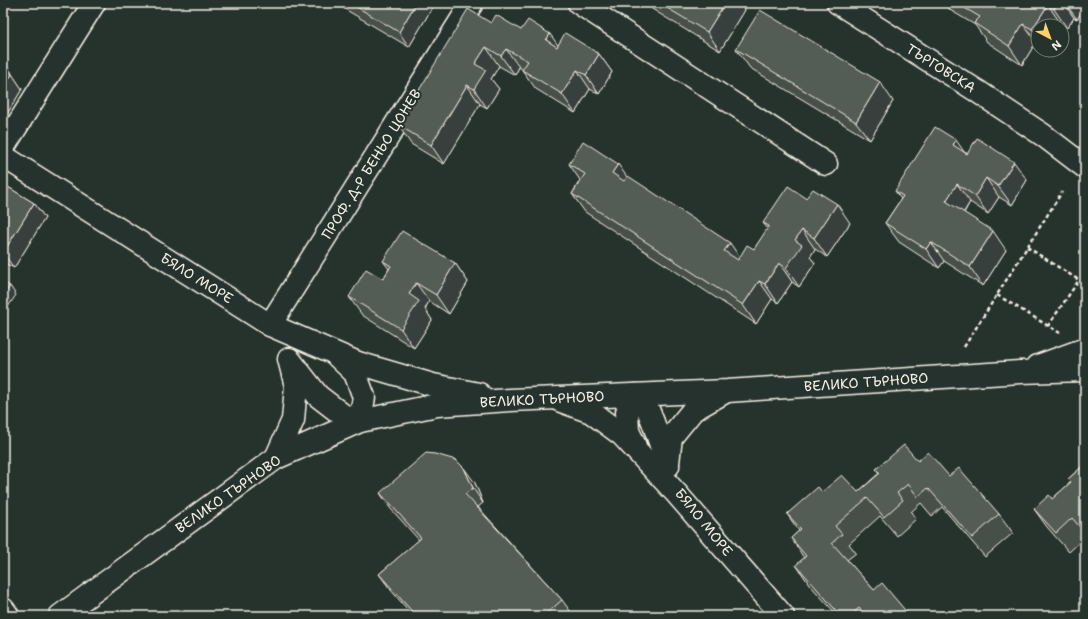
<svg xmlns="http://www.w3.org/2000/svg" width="1088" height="619" font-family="'Shantell Sans',sans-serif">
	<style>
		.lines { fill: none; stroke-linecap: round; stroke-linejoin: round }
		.minor-casing { stroke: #f4f1e8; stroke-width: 25 }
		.path { stroke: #f4f1e8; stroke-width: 2.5; stroke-dasharray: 4 3; stroke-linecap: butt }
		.minor { stroke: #26332d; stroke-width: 22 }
		.wall { fill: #474f49; stroke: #f4f1e8 }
		.shaded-wall { fill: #39403c; stroke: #f4f1e8 }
		.building { fill: #525c55; stroke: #f4f1e8 }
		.labels { text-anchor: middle; stroke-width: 4; stroke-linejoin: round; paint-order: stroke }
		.street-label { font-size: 14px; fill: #f4f1e8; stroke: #26332d }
	</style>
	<rect width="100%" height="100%" fill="#26332d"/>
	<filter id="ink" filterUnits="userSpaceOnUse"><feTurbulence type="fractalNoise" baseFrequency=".025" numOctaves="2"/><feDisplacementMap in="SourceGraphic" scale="8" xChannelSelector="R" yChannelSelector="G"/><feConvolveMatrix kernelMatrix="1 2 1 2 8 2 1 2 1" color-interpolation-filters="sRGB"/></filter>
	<g filter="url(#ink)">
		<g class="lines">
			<defs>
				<g id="minor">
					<polyline points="579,3 826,164"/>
					<polyline points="838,3 977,91 1043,135 1085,167"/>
					<polyline points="3,148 94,3"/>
					<polyline points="3,156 270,325 358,363 433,385 479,394"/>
					<polyline points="270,325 472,3"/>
					<polyline points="289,359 318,396 344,416 360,421 364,397 355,373 337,356"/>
					<polyline points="1038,366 1085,349"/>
					<polyline points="561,401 591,412 622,435 676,493 783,616"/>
					<polyline points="635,446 628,431 627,412 635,395 647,407 653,422 668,466"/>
					<polyline points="276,458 293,420 296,386 290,363"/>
					<polyline points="668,463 671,437 693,410 723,393"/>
					<polyline points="3,609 8,616"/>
					<polyline points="60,616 276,458 360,421 437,405 510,400 727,391 1020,372 1085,370"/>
				</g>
			</defs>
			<use href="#minor" class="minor-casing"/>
			<g class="path">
				<polyline points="1027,247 1085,284"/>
				<polyline points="997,295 1060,333"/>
				<polyline points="1048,326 1079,280"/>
				<polyline points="964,347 1062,192"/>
			</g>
			<use href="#minor" class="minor"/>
		</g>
		<g class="wall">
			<polygon points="340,3 435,3 409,47 343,8"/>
			<polygon points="647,3 740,3 745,10 720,51 652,9"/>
			<polygon points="945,3 1084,3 1085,5 1085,7 1077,19 1074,18 1067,28 1061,24 1038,26 1038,43 1036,42 1022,65 987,42 975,25 950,10"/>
			<polygon points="491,23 521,30 558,45 599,54 612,72 599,94 590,89 575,113 536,89 522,70 523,70 519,67 515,75 499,66 491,79 499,89 487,108 480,104 444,164 411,144 398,125"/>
			<polygon points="736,49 893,101 870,140 750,68"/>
			<polygon points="3,61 22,89 7,114 3,115"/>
			<polygon points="964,152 1027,180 1012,205 999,197 988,214 970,202 964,213 1006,250 983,286 944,261 939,268 899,242 885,223 901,199 895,191"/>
			<polygon points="569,164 627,177 740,257 754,249 768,229 763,223 806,198 850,223 827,257 815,249 810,257 815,263 799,287 792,282 778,303 772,299 756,324 585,212 572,194 580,180"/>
			<polygon points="3,184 34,203 45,218 14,268 3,262"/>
			<polygon points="383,261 455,263 468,282 449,314 429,301 425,309 432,320 414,348 362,315 349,297 383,279 389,269"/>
			<polygon points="918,461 949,476 999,514 1013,533 985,557 942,507 932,516 921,503 911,512 916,519 897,536 880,516 849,544 856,553 847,560 874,590 910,616 838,616 809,584 796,565 804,558 791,538 799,531 787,514 822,492 858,492 879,473 876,469"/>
			<polygon points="1085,464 1085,537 1069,552 1047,527 1034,509 1052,499 1071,482 1068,479"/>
			<polygon points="475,483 483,503 478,507 562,600 573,615 572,616 413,616 390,589 379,574 419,540 390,508 380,493"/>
		</g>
		<g class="shaded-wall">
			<polygon points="416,3 435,3 409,47 399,32"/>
			<polygon points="725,3 740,3 745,10 720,51 707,32"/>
			<polygon points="1058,3 1064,3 1074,18 1067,28 1054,9"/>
			<polygon points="1065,3 1084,3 1085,5 1085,7 1077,19"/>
			<polygon points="1048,5 1061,24 1059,26 1038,26 1038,38 1032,29"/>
			<polygon points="1023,24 1036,42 1022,65 1009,46"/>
			<polygon points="550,34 563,52 546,40"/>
			<polygon points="486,47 499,66 491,79 499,89 487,108 474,89 475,64"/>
			<polygon points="506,49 519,67 515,75 501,56"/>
			<polygon points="599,54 612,72 599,94 586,75"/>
			<polygon points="3,61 12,73 8,80 3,72"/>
			<polygon points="577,70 590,89 575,113 562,94"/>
			<polygon points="12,74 22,89 7,114 3,109 3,88"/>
			<polygon points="880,82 893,101 870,140 856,122"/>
			<polygon points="467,85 480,104 444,164 431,145"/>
			<polygon points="956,140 969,159 953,145"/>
			<polygon points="1014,162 1027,180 1012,205 998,186"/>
			<polygon points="618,164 631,183 625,192 612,173"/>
			<polygon points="986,178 999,197 988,214 975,196"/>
			<polygon points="957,184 970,202 959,220 946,201"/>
			<polygon points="34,203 45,218 14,268 3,253"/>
			<polygon points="837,204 850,223 827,257 814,238"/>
			<polygon points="802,230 815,249 810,257 815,263 799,287 786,268 795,240"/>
			<polygon points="993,231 1006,250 983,286 970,267"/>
			<polygon points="931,242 944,261 939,268 926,249"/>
			<polygon points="730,243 743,262 737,270 724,251"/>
			<polygon points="455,263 468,282 449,314 436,295"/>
			<polygon points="779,263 792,282 778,303 765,284"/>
			<polygon points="759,281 772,299 756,324 743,305"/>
			<polygon points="416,283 429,301 425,309 432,320 414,348 401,329 409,294"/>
			<polygon points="10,286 16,295 3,314 3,296"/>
			<polygon points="464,468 475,483 483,503 473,488"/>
		</g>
		<g class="building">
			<polygon points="350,3 416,3 399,32"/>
			<polygon points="659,3 725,3 707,32"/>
			<polygon points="956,3 1058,3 1054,9 1048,5 1032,29 1023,24 1009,46 974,23 980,17"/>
			<polygon points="468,9 491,23 496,15 521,30 528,20 550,34 546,40 557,47 565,33 599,54 586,75 577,70 562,94 522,70 528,61 506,49 501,56 486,47 475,64 486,70 474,89 467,85 431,145 398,125"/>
			<polygon points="760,10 880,82 856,122 736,49"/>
			<polygon points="3,68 12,74 3,88"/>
			<polygon points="935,127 956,140 953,145 967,154 977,138 1014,162 998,186 986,178 975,196 957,184 946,201 993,231 970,267 931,242 926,249 885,223 903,196 895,191"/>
			<polygon points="583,141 618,164 612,173 624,181 628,176 730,243 724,251 738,260 747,245 754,249 769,226 763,223 788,186 806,198 813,189 837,204 814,238 802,230 795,240 802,245 786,268 779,263 765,284 759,281 743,305 572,194 585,174 569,164"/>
			<polygon points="3,184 34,203 3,253"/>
			<polygon points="402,231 455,263 436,295 416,283 409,294 419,301 401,329 349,297 366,269 383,279 391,266 383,261"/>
			<polygon points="3,282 10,286 3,296"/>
			<polygon points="904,445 918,461 928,452 949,476 959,468 999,514 972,538 928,488 918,497 908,484 897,493 903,500 884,517 867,498 835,526 842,534 832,543 874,590 882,583 910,616 866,616 859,608 850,616 841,616 796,565 806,556 791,538 801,529 787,514 818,487 822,492 842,475 858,492 880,473 876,469"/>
			<polygon points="426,453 435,454 456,460 464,468 473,488 465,494 562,600 544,616 416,616 379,574 421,538 380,493"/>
			<polygon points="1085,464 1085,522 1080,527 1072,518 1056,533 1034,509 1049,495 1052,499 1071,482 1068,479"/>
		</g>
	</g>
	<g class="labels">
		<g class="street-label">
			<text transform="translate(941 68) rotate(32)" y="5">ТЪРГОВСКА</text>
			<text transform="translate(371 164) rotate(-58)" y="5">ПРОФ. Д-Р БЕНЬО ЦОНЕВ</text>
			<text transform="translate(197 278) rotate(32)" y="5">БЯЛО МОРЕ</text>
			<text transform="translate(866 382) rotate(-4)" y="5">ВЕЛИКО ТЪРНОВО</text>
			<text transform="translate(542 399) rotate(-3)" y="5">ВЕЛИКО ТЪРНОВО</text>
			<text transform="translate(228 494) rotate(-35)" y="5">ВЕЛИКО ТЪРНОВО</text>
			<text transform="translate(704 522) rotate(51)" y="5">БЯЛО МОРЕ</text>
		</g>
	</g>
	<rect width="1088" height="619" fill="none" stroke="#26332d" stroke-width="16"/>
	<rect x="8" y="8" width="1072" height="603" fill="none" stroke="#f4f1e8" stroke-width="1.5" filter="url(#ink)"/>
	<g transform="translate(1050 38) rotate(139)"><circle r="19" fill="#26332d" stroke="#787f78"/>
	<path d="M0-3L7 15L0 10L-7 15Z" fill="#ffd166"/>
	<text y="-6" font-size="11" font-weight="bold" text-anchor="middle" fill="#f4f1e8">N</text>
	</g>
</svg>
